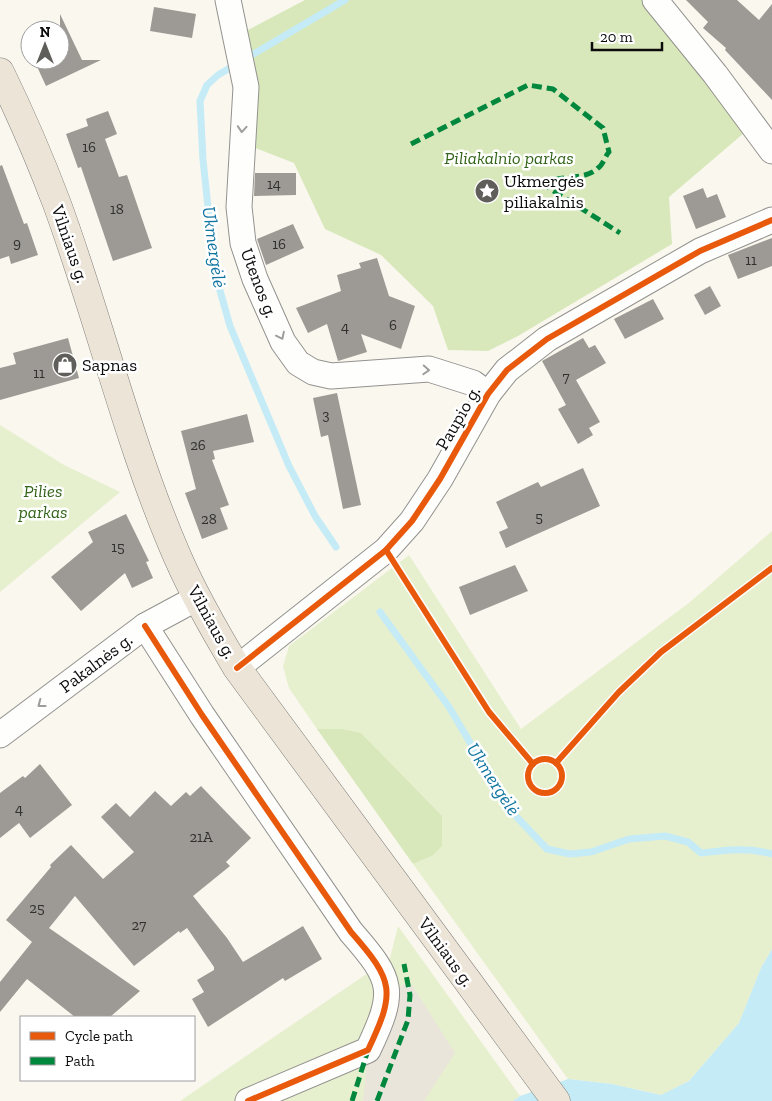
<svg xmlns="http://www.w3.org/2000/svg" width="772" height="1101" font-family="'Zilla Slab',serif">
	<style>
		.green { fill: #e7f0ce }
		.forest { fill: #d8e8bb }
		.plaza { fill: #eae5da }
		.water { fill: #c4ebf6 }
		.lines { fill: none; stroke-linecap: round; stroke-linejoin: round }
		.stream { stroke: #c4ebf6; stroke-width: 7 }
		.building { fill: #9d9a95 }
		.minor-casing { stroke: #93928e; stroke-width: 27 }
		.primary-casing { stroke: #807f7c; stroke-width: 29 }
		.minor { stroke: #fefefd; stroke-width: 25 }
		.primary { stroke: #ece4d6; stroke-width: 28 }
		.quiet { stroke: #00873e; stroke-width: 5; stroke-dasharray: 10 5; stroke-linecap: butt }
		.cycleway-casing { stroke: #fff; stroke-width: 9 }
		.cycleway { stroke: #e8590c; stroke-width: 6 }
		.oneway { stroke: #9d9d9d }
		.labels { text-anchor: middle; stroke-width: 5; stroke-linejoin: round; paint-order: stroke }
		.number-label { font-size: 15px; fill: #30302e }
		.park-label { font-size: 18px; font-style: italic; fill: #33651a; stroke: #fff }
		.poi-label { font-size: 18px; fill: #0c0c0c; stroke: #fff; text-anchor: start }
		.street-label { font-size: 18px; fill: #0c0c0c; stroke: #fff }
		.water-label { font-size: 19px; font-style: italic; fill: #1175a1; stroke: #fff }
	</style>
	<rect width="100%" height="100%" fill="#faf7ef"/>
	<g class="green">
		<polygon points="0,425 64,465 120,492 0,592"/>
		<polygon points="772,531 772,949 761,968 739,1023 689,1081 662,1095 612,1084 568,1079 413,864 432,856 441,816 361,733 343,729 317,729 289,688 283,666 289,646 409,555 521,729 690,602"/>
		<polygon points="398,926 520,1096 513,1101 180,1101 390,958"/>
	</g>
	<g class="forest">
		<polygon points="305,0 642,0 744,133 669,197 672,244 518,336 488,351 448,350 433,306 381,255 325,229 294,163 250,146 246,31"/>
		<polygon points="317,729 343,729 361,733 442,816 442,846 432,856 413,864"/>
	</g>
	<polygon class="plaza" points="410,982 455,1053 424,1101 363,1101 368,1050 388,993"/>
	<polygon class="water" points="772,949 772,1101 513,1101 520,1096 568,1079 612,1084 661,1095 689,1081 739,1023 761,968"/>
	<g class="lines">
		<g class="stream">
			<polyline points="336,547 315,516 289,466 230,326 215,273 203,160 200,101 207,85 218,75 345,0"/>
			<path d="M380,612L449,707L510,810L547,849L570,854L591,852L629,839L665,836L688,842L701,853C726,850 747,847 772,854"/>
		</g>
	</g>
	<g class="building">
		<polygon points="686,0 737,0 759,20 772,4 772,100 725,50 726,48 703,28 708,22"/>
		<polygon points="154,7 196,14 192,38 150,31"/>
		<polygon points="60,14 82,60 101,60 46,86 34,60 60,60"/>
		<polygon points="108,111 117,134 105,139 119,177 127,175 152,248 113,261 81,167 78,168 66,134 88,126 86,119"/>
		<polygon points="2,165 24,224 27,223 38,255 11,264 9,256 0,259 0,166"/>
		<polygon points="255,173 296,173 296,195 254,196"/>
		<polygon points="703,188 707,198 717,194 726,217 696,229 683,196"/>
		<polygon points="293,224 304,248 266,265 257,239"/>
		<polygon points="772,238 772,266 738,279 728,255"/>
		<polygon points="377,258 389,296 415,306 401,349 361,334 367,352 338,361 327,324 308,333 296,308 341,291 337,275 361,268 359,263"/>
		<polygon points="710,286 721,306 705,315 694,295"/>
		<polygon points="653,299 664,319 625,339 614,319"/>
		<polygon points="68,338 79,378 0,400 0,368 16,364 13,353"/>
		<polygon points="583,338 589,348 595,345 606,363 576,380 600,422 589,428 593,435 578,444 558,409 566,405 542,361"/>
		<polygon points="337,393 361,505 343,509 328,435 321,437 313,398"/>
		<polygon points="247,414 254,442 213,451 215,459 212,460 229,505 220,508 228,529 202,539 185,493 196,489 181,431"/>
		<polygon points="583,468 600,506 506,548 499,532 508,528 496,502 538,482 541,487"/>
		<polygon points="126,514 149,561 146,562 153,578 132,588 125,573 81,611 51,577 93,542 88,532"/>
		<polygon points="515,565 528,591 470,615 459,587"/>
		<polygon points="40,764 72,805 30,838 19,823 0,838 0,793 23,776 25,778"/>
		<polygon points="201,786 251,838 226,862 230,866 193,896 227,938 243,962 303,926 322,959 285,981 283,978 208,1027 192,999 204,992 197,980 214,970 214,967 187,928 180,933 179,931 134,966 75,896 49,928 140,991 110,1017 75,1017 27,979 0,1012 0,982 32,942 6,920 51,867 50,865 71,845 103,879 134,852 101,817 116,803 130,817 155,791 171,806 186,792 190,796"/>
	</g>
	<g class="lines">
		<defs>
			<g id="minor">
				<polyline points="228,0 246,87 239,207 243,243 255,279 283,342 298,363 313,372 331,376 429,369 473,383 488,394"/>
				<polyline points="655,0 715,74 772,151"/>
				<path d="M145,626L202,715L351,932C394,981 396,991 368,1050L248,1101"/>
				<polyline points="237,668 386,550 412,521 440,479 488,394 507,370 547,339 700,251 772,220"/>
				<polyline points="0,735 145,626 197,598"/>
			</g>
			<path id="primary" d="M0,72C21,115 40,159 57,204C100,321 128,444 178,558C195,597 216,633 237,668L556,1101"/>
		</defs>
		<use href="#minor" class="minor-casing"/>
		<use href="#primary" class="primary-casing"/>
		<use href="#minor" class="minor"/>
		<use href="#primary" class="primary"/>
		<g class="quiet">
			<path d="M411,144L528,85L553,89L603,128L609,152C605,156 603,165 598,168C585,181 561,174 546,183L549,188L620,233"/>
			<polyline points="352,1101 368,1050"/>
			<polyline points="377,1101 408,1020 410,995 404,964"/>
		</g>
		<defs>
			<g id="cycleway">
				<polyline points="386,550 489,712 533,764"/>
				<path d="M145,626L202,715L351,932C394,981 396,991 368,1050L248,1101"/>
				<polyline points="237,668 386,550 412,521 440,479 488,394 507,370 547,339 700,251 772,220"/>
				<circle cx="545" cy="776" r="17"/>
				<polyline points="556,763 619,692 661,652 772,568"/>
			</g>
		</defs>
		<use href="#cycleway" class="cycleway-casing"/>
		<use href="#cycleway" class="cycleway"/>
	</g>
	<defs><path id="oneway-chevron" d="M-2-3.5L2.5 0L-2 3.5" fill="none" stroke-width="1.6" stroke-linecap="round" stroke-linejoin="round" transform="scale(1.25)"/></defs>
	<g class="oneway">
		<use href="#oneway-chevron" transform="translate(242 129) rotate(94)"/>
		<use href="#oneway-chevron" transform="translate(281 336) rotate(64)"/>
		<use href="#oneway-chevron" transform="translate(426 370) rotate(3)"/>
		<use href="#oneway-chevron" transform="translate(41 704) rotate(143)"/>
	</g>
	<defs>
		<symbol id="sight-disc" viewBox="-11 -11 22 22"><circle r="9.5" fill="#5f5e5b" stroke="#fff"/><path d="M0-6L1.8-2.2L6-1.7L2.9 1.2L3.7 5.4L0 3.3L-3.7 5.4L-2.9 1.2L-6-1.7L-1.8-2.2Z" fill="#fff"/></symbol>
		<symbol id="shop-disc" viewBox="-11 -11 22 22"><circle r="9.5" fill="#5f5e5b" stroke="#fff"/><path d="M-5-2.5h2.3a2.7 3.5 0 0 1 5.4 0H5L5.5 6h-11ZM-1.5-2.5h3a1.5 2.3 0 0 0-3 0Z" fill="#fff"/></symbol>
	</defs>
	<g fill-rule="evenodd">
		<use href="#sight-disc" x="473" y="177" width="28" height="28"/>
		<use href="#shop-disc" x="51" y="351" width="28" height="28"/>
	</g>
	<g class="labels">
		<g class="number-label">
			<text x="89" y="152">16</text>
			<text x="274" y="189">14</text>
			<text x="117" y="214">18</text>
			<text x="17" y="248">9</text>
			<text x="279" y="249">16</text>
			<text x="751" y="265">11</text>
			<text x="393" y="330">6</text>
			<text x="345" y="332">4</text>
			<text x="39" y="378">11</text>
			<text x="566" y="382">7</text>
			<text x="326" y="420">3</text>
			<text x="198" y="450">26</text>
			<text x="539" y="522">5</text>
			<text x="209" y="524">28</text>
			<text x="118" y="552">15</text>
			<text x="19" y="814">4</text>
			<text x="201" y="842">21A</text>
			<text x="37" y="913">25</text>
			<text x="139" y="930">27</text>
		</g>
		<g class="park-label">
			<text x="509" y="164">Piliakalnio parkas</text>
			<text x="43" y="497">Pilies<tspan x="43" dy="21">parkas</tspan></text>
		</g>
		<g class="poi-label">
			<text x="504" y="187">Ukmergės<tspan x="504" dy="21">piliakalnis</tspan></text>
			<text x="82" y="371">Sapnas</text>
		</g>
		<g class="street-label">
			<text transform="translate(70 244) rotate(71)" y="6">Vilniaus g.</text>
			<text transform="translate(259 283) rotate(69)" y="6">Utenos g.</text>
			<text transform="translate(458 418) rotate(-60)" y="6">Paupio g.</text>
			<text transform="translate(212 622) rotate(61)" y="6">Vilniaus g.</text>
			<text transform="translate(96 663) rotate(-37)" y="6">Pakalnės g.</text>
			<text transform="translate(446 952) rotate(54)" y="6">Vilniaus g.</text>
		</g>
		<g class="water-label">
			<text transform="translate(215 247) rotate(82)" y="7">Ukmergėlė</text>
			<text transform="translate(494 779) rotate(57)" y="7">Ukmergėlė</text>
		</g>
	</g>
	<rect x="20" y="1016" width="175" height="65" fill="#ffffff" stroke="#9e9e9e"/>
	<rect x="30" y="1032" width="25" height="8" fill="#e8590c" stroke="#9e9e9e"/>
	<text x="65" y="1041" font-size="15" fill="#0c0c0c">Cycle path</text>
	<rect x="30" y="1057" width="25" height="8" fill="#00873e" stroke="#9e9e9e"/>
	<text x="65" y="1066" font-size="15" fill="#0c0c0c">Path</text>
	<g transform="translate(45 45)"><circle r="24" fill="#ffffff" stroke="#9e9e9e"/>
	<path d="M0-4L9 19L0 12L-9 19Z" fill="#5f5e5b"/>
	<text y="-8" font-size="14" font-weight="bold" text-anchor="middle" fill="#0c0c0c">N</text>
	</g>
	<path d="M592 42v8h70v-8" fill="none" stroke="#0c0c0c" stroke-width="2.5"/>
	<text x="600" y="42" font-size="15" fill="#0c0c0c" stroke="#ffffff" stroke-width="4" paint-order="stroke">20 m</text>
</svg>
